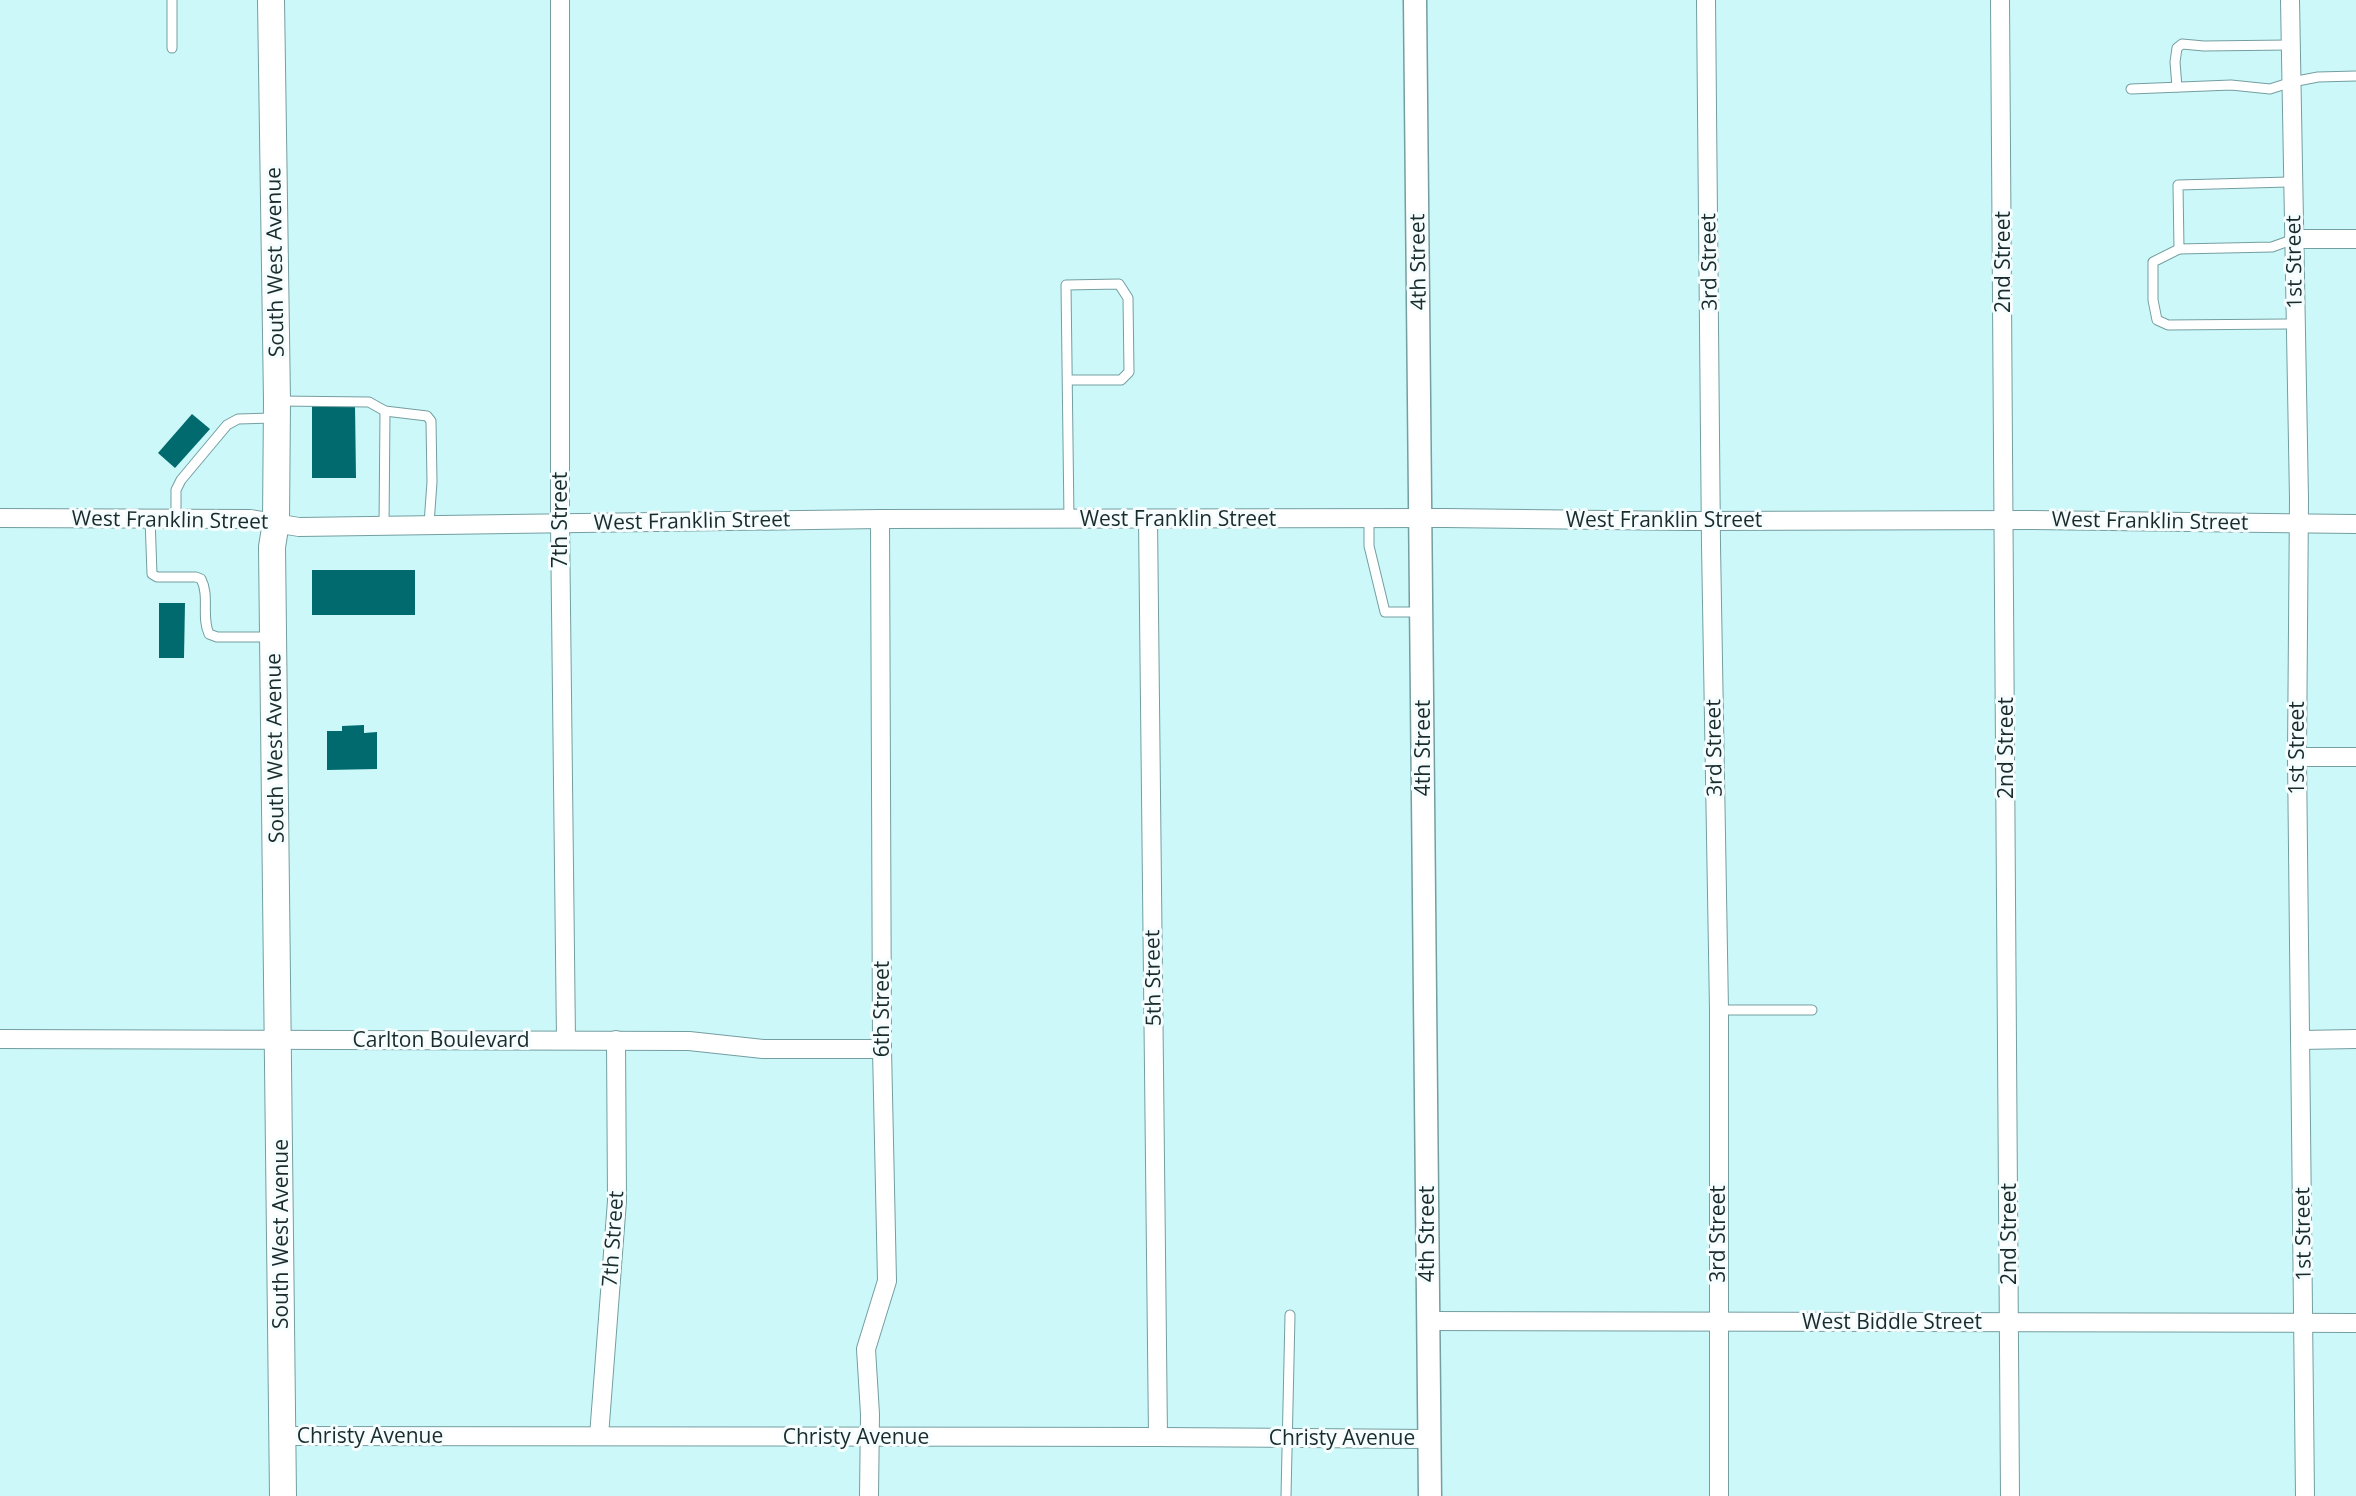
<svg xmlns="http://www.w3.org/2000/svg" width="2356" height="1496" font-family="'Open Sans',sans-serif">
	<style>
		.building { fill: #006a6e }
		.lines { fill: none; stroke-linecap: round; stroke-linejoin: round }
		.service-casing { stroke: #749ea0; stroke-width: 11 }
		.minor-casing { stroke: #749ea0; stroke-width: 20 }
		.tertiary-casing { stroke: #749ea0; stroke-width: 25 }
		.secondary-casing { stroke: #749ea0; stroke-width: 28 }
		.service { stroke: #fff; stroke-width: 9 }
		.minor { stroke: #fff; stroke-width: 18 }
		.tertiary { stroke: #fff; stroke-width: 22 }
		.secondary { stroke: #fff; stroke-width: 26 }
		.labels { text-anchor: middle; stroke-width: 6; stroke-linejoin: round; paint-order: stroke }
		.street-label { font-size: 21px; fill: #1a2b2c; stroke: #f5fdfe }
	</style>
	<rect width="100%" height="100%" fill="#ccf8fa"/>
	<g class="building">
		<polygon points="355,405 356,478 312,478 312,406"/>
		<polygon points="192,414 210,429 175,468 158,453"/>
		<rect x="312" y="570" width="103" height="45"/>
		<polygon points="159,603 185,603 184,658 159,658"/>
		<polygon points="364,725 364,733 377,732 377,769 327,770 327,731 342,731 342,726"/>
	</g>
	<g class="lines">
		<defs>
			<g id="service">
				<polyline points="172,0 172,48"/>
				<polyline points="2177,87 2175,62 2177,48 2182,44 2204,46 2291,45"/>
				<polyline points="2131,89 2231,85 2270,89 2292,82 2318,77 2356,76"/>
				<polyline points="2292,182 2178,185 2179,249 2272,247 2294,239"/>
				<polyline points="2179,249 2153,262 2153,300 2157,320 2168,325 2295,324"/>
				<polyline points="1068,380 1121,380 1129,372 1128,298 1119,284 1066,285 1069,519"/>
				<polyline points="279,401 369,402 385,411 427,416 431,421 432,482 429,524"/>
				<path d="M150,518L152,574L157,577H196L201,579C210,596 201,617 209,634L217,637H270"/>
				<polyline points="176,518 176,490 181,480 227,425 238,419 274,418"/>
				<polyline points="1369,519 1369,546 1385,612 1422,612"/>
				<polyline points="384,527 385,411"/>
				<polyline points="1719,1010 1812,1010"/>
				<polyline points="1286,1496 1290,1315"/>
			</g>
			<g id="minor">
				<polyline points="560,0 560,522 566,1040"/>
				<polyline points="1706,0 1711,545 1719,1010 1719,1496"/>
				<polyline points="2000,0 2010,1496"/>
				<polyline points="2290,0 2299,499 2297,757 2305,1496"/>
				<polyline points="2294,239 2356,239"/>
				<polyline points="0,518 250,519 299,527 880,519 1445,518 1688,521 2031,520 2356,524"/>
				<polyline points="1148,519 1158,1437"/>
				<polyline points="2297,757 2356,757"/>
				<polyline points="0,1039 689,1041 763,1049 882,1049"/>
				<polyline points="2300,1040 2356,1039"/>
				<polyline points="1428,1321 2356,1323"/>
				<polyline points="283,1436 1158,1437 1429,1439"/>
				<polyline points="599,1436 617,1201 616,1040"/>
				<polyline points="869,1496 870,1414 866,1349 887,1281 882,1049 880,519"/>
			</g>
			<polyline id="tertiary" points="1415,0 1430,1496"/>
			<polyline id="secondary" points="271,0 277,401 276,522 272,547 283,1496"/>
		</defs>
		<use href="#service" class="service-casing"/>
		<use href="#minor" class="minor-casing"/>
		<use href="#tertiary" class="tertiary-casing"/>
		<use href="#secondary" class="secondary-casing"/>
		<use href="#service" class="service"/>
		<use href="#minor" class="minor"/>
		<use href="#tertiary" class="tertiary"/>
		<use href="#secondary" class="secondary"/>
	</g>
	<g class="labels">
		<g class="street-label">
			<text transform="translate(275 262) rotate(-91)" y="7">South West Avenue</text>
			<text transform="translate(1418 262) rotate(-91)" y="7">4th Street</text>
			<text transform="translate(1709 262) rotate(-91)" y="7">3rd Street</text>
			<text transform="translate(2003 262) rotate(-90)" y="7">2nd Street</text>
			<text transform="translate(2294 262) rotate(-91)" y="7">1st Street</text>
			<text x="1178" y="526">West Franklin Street</text>
			<text transform="translate(170 520) rotate(1)" y="7">West Franklin Street</text>
			<text transform="translate(560 520) rotate(-90)" y="7">7th Street</text>
			<text x="1664" y="527">West Franklin Street</text>
			<text transform="translate(692 521) rotate(-1)" y="7">West Franklin Street</text>
			<text transform="translate(2150 521) rotate(1)" y="7">West Franklin Street</text>
			<text transform="translate(275 748) rotate(-91)" y="7">South West Avenue</text>
			<text transform="translate(1423 748) rotate(-90)" y="7">4th Street</text>
			<text transform="translate(1714 748) rotate(-91)" y="7">3rd Street</text>
			<text transform="translate(2006 748) rotate(-90)" y="7">2nd Street</text>
			<text transform="translate(2297 748) rotate(-90)" y="7">1st Street</text>
			<text transform="translate(1153 978) rotate(-91)" y="7">5th Street</text>
			<text transform="translate(882 1009) rotate(-90)" y="7">6th Street</text>
			<text x="441" y="1047">Carlton Boulevard</text>
			<text transform="translate(281 1234) rotate(-90)" y="7">South West Avenue</text>
			<text transform="translate(1427 1234) rotate(-90)" y="7">4th Street</text>
			<text transform="translate(1718 1234) rotate(-90)" y="7">3rd Street</text>
			<text transform="translate(2009 1234) rotate(-90)" y="7">2nd Street</text>
			<text transform="translate(2303 1234) rotate(-91)" y="7">1st Street</text>
			<text transform="translate(613 1239) rotate(-86)" y="7">7th Street</text>
			<text x="1892" y="1329">West Biddle Street</text>
			<text x="370" y="1443">Christy Avenue</text>
			<text x="856" y="1444">Christy Avenue</text>
			<text x="1342" y="1445">Christy Avenue</text>
		</g>
	</g>
</svg>
